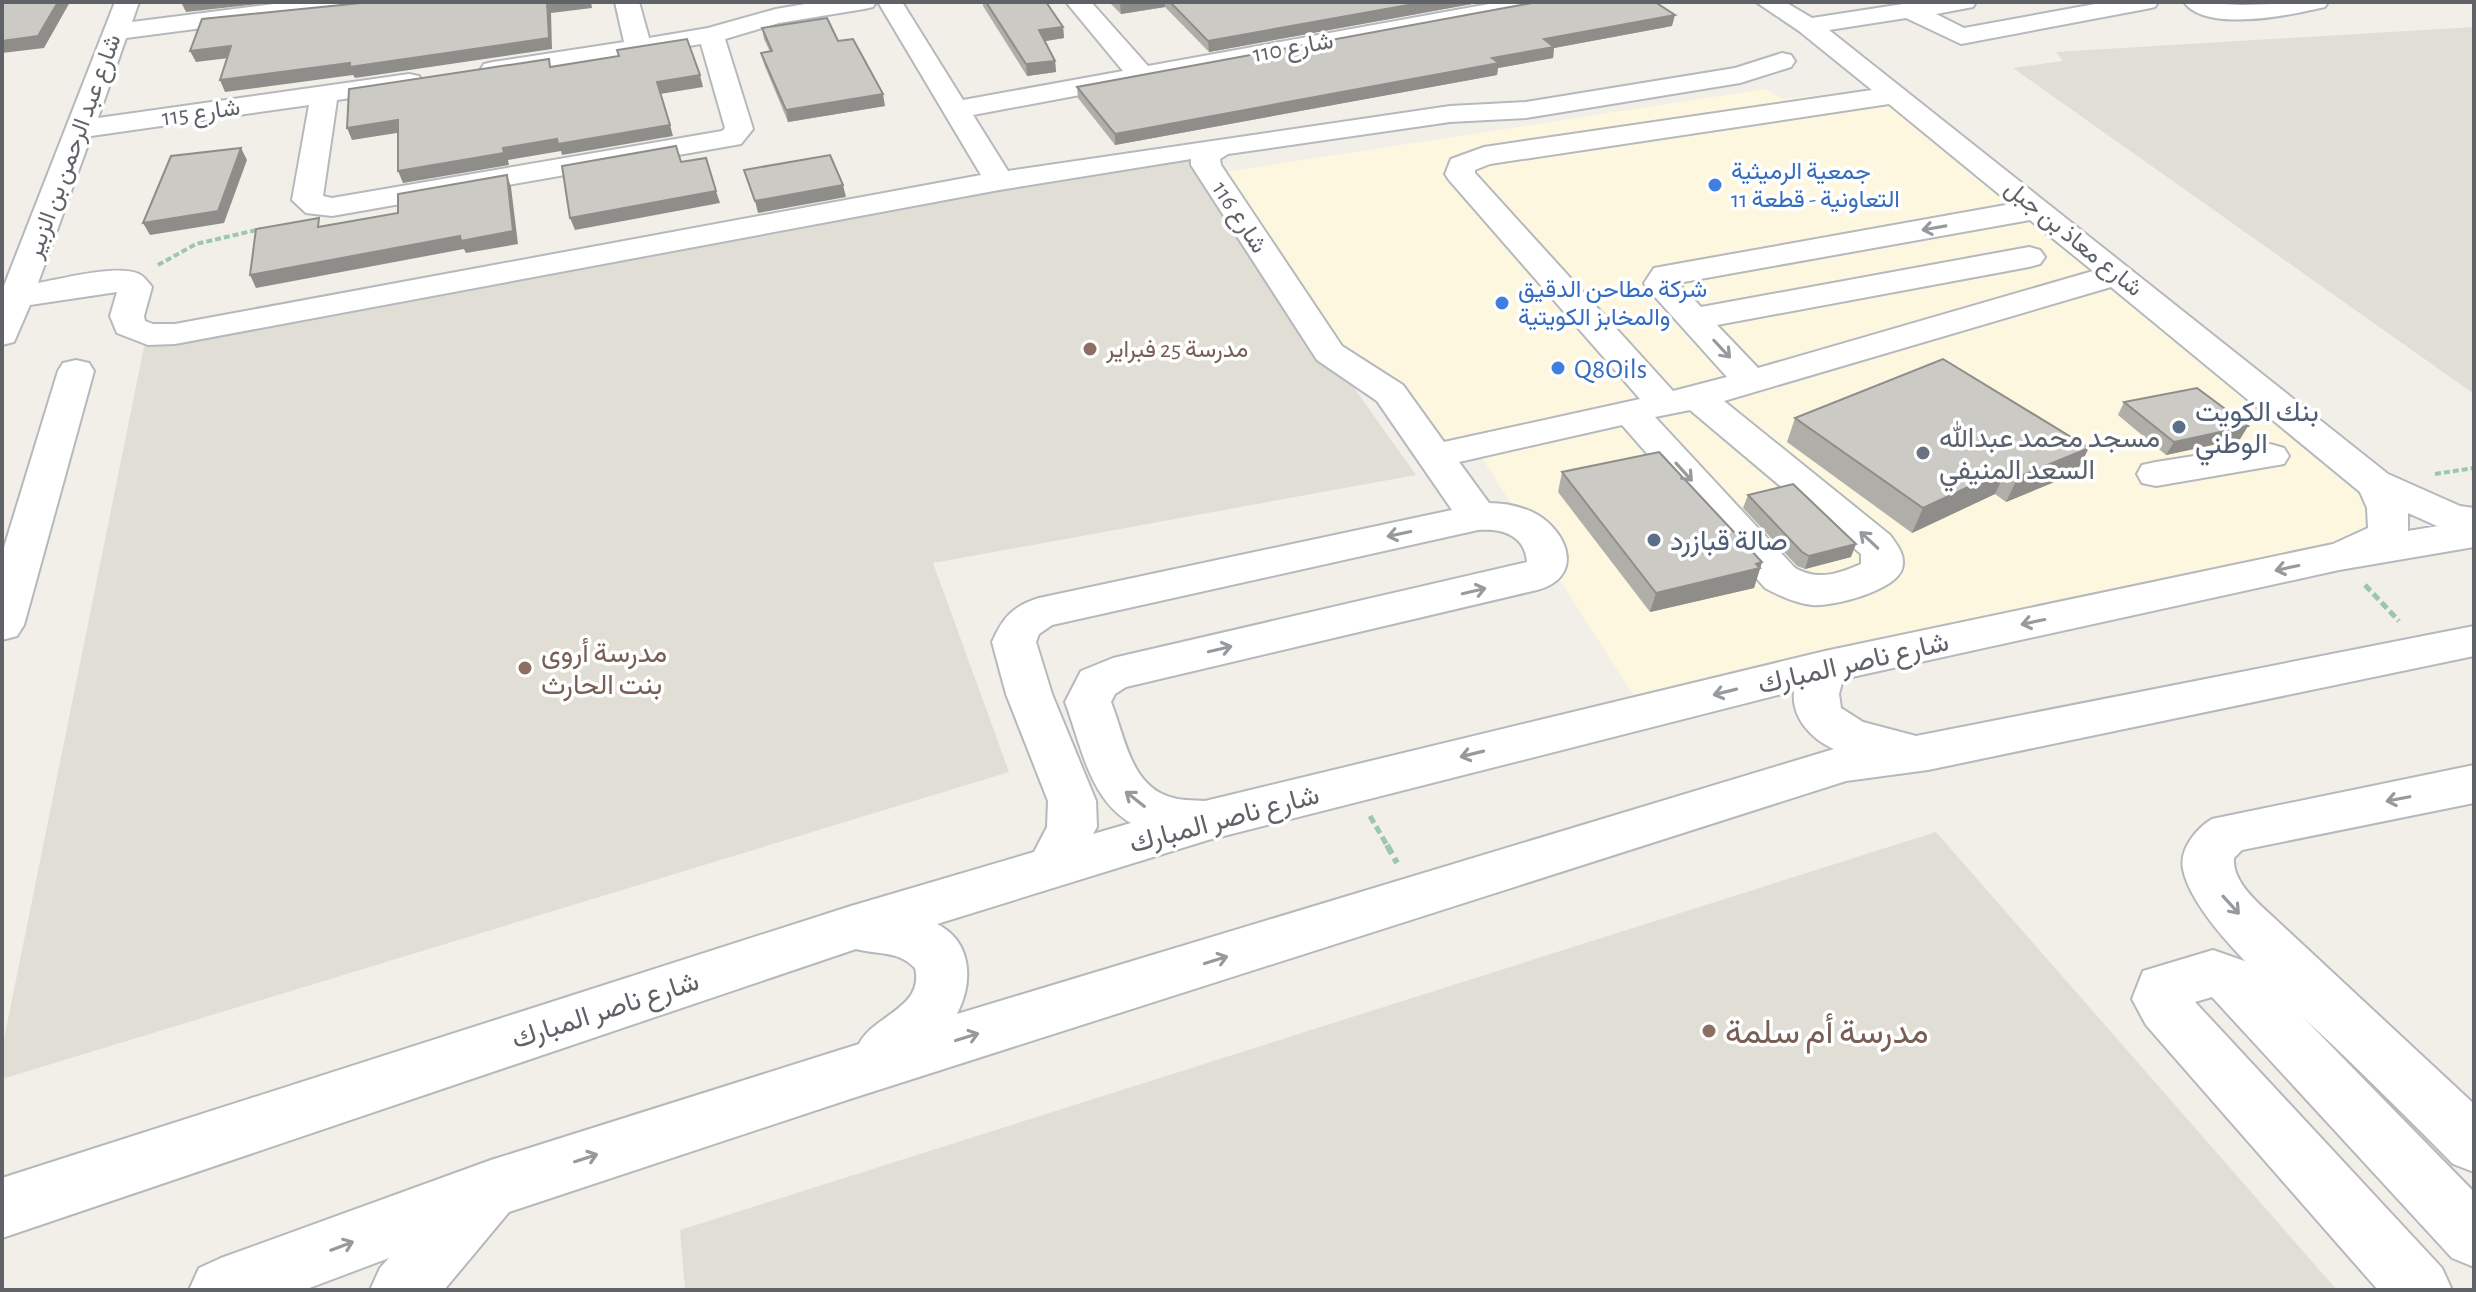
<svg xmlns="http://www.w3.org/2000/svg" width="2476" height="1292" font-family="'Alegreya Sans',Vazirmatn,sans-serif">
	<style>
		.commercial { fill: #fef7e0 }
		.education { fill: #e1ded6 }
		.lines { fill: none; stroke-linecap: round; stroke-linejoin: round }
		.minor-casing { stroke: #b5b8bc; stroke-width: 4 }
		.path-far2 { stroke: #9cc7a9; stroke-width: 4; stroke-dasharray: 6 3; stroke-linecap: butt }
		.path-far1 { stroke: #9cc7a9; stroke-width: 5; stroke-dasharray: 8 4; stroke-linecap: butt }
		.path { stroke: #9cc7a9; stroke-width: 6; stroke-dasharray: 10 5; stroke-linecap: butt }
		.minor { fill: #fff; fill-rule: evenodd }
		.wall { fill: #afaea9 }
		.shaded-wall { fill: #8f8d8a }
		.building { fill: #cccac5; stroke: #8f8d8a; stroke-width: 2 }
		.oneway { stroke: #979a9d }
		.shop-dot { fill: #3f7fe0; stroke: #fff; stroke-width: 3 }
		.education-dot { fill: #8d6e63; stroke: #fff; stroke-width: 3 }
		.service-dot { fill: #5c6f8a; stroke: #fff; stroke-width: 3 }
		.worship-dot { fill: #6b7280; stroke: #fff; stroke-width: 3 }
		.labels { text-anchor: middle; stroke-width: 7; stroke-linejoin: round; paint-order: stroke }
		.far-street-label { font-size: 24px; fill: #5f6368; stroke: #fff }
		.far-shop-label { font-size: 24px; fill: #366cbe; stroke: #fff; text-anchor: start }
		.far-education-label { font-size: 24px; fill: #785e54; stroke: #fff; text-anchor: start }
		.shop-label { font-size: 28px; fill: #366cbe; stroke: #fff; text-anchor: start }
		.service-label { font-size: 28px; fill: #4e5e75; stroke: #fff; text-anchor: start }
		.worship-label { font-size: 28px; fill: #5b616d; stroke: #fff; text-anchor: start }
		.education-label { font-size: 28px; fill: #785e54; stroke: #fff; text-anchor: start }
		.street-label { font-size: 28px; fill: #5f6368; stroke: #fff }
		.near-education-label { font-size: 34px; fill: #785e54; stroke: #fff; text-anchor: start }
	</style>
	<rect width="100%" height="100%" fill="#f1efe8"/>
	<polygon class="commercial" points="1886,88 2374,483 2370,542 1644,712 1475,447 1436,455 1353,373 1212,174 1765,89 1782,99"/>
	<g class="education">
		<polygon points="2474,27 2474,394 2013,68 2063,61 2056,52"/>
		<polygon points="1189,156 1416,475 933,563 1009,772 2,1079 2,1049 145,342"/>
		<polygon points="1936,832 2337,1290 685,1290 680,1230"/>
	</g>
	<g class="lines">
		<defs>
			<g id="minor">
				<path d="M115,2H139L132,22L290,2H360L357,7L348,9L126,38L98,118L409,74L419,76L422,82L419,88L337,100L323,196L332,198L722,131L725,128L701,44L493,78L484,76L480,70L484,64L493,62L624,42L615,2H639L649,38L708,28L776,9L817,2H876L873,7L864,9L779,23L725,39L753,129L741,144L332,216L306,213L292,200L309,105L91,136L38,283C62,279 117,264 139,274C144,276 148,282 152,287L144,316L145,321L153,324H175L981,175L878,2H902L963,100L1123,71L1066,2H1091L1148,66L1500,2H1552L1549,7L1540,9L973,115L1008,171L1450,106L1526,102L1735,68L1782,53L1791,55L1795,61L1791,67L1740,83L1526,118L1450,122L1228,154L1220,159L1221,165L1342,346L1403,385L1444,442L1640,399L1449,180L1445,174L1451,159L1484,147L1872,90L1799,31L1756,2H1785L1812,18L1916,2H1976L1973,7L1936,14L1964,28L2106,2H2158L2155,7L2146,9L1961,44L1906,18L1829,30L2388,474L2460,506L2474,508V547L2339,570L1843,679L1839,694L1841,708L1863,722L1916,736L2474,626V656L1928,770L1846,781L850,1099L509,1212L444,1290H370L380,1268L389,1258L304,1290H189L199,1268L221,1258L491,1160L859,1044C872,1016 925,1008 915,968C897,950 879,955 856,949L2,1238V1178L851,906L1034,852L1047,827L1048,801L1006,694L992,642C1003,617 1013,606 1039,598L1452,510L1377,401L1317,360L1191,165V159L999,190L175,344L148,345L117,333L110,316L117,292L30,305L14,342L2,345V291ZM1889,104L2011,204L1654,268L1644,283L1647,288L1727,377L1673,391L1475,173V170L1490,164ZM2030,220L2093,271L1758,368L1717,325L2029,267L2040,264L2045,257L2040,250L2029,247L1701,307L1678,283ZM2111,287L2360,492L2367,508L2368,528L2333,544L1825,651L1205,801C1193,800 1179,801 1167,796C1130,783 1124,734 1111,702L1115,694L1126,687L1537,590C1582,578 1571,536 1538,515C1524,507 1505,503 1489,503L1459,462L1622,425L1765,588C1780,596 1795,603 1812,605C1832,607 1895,591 1902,569C1906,556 1898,546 1890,535L1724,401ZM1690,410L1861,554V564C1838,574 1818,581 1795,568L1655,417ZM2408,513L2437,526H2438L2408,531ZM1478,530C1502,528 1525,535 1527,562L1113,658L1081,671L1065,702C1081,744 1089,799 1131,823L1093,834L1097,827L1096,801L1052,694L1036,642L1039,634L1052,625ZM1794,691C1791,717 1811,739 1834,749L957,1014C973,983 973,942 937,924L1208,840Z"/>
				<path d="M2184,2L2242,5L2328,2L2325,7L2316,9C2285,16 2205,32 2184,2Z"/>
				<polygon points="76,360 89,363 94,371 24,625 17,636 2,640 2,554 58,371 63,363"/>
				<polygon points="2270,444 2284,448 2289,456 2284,464 2156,486 2142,483 2137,474 2142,465 2156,462"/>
				<path d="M2474,765V803L2242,850L2234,858C2232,881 2256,901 2272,916L2474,1104V1172L2453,1164C2416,1126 2378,1089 2340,1052C2299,1012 2193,924 2183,869C2179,849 2197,828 2212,819Z"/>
				<polygon points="2213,950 2250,963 2474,1192 2474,1267 2452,1258 2212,997 2195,1002 2442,1268 2452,1290 2378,1290 2146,1025 2132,999 2143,971"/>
			</g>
		</defs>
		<use href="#minor" class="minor-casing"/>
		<g class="path-far2">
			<polyline points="158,265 196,244 261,229"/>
			<polyline points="2435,474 2474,468"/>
		</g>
		<g class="path-far1">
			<polyline points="2365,585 2399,621"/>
			<polyline points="1370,816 1388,847"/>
		</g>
		<polyline class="path" points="1387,845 1397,863"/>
		<use href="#minor" class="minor"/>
	</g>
	<g class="wall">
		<polygon points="983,2 986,2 1063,27 1064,38 1044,41 1055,61 1056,72 1027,76 983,6"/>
		<polygon points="1109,2 1483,2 1209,52 1165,7 1121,14"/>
		<polygon points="1672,26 1554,48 1553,58 1498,68 1497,75 1115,145 1078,98 1077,87"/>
		<polygon points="762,28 838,41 885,106 788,122 764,64 761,53 770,52 764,39"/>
		<polygon points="2124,402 2248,426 2240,439 2166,455 2118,415"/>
		<polygon points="1795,418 2076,473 2006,502 1995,494 1912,533 1787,442"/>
		<polygon points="1562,472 1762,562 1754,588 1650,612 1558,492"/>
		<polygon points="1748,495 1851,557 1805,569 1797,566 1743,508"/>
	</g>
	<g class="shaded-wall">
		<polygon points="58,2 70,2 44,48 2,53 2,41"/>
		<polygon points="181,2 276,2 186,12"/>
		<polygon points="547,2 591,2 592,8 551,13 552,49 355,78 353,75 225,92 220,80"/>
		<polygon points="1130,2 1165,2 1165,7 1121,14 1120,4"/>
		<polygon points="1425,2 1483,2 1209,52 1208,41"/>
		<polygon points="1675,15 1672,26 1554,48 1553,58 1498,68 1497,75 1115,145 1115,134 1492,58 1544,39"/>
		<polygon points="1063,27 1064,38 1040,42 1039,30"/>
		<polygon points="231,46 237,57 196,62 190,51"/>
		<polygon points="1055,61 1056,72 1027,76 1026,64"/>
		<polygon points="700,75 703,87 660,94 657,82"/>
		<polygon points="883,94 885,106 788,122 786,110"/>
		<polygon points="398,120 403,132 352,140 347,128"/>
		<polygon points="670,125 673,136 562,155 561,151 508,160 509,165 403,183 398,171 503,148 557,139"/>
		<polygon points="241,148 247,160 224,223 150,235 143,223"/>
		<polygon points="507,175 511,187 518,244 466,253 464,249 256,288 250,275"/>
		<polygon points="843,185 846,197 758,213 755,201"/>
		<polygon points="716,191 720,203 575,230 570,218"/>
		<polygon points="2248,426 2240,439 2166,455 2174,442"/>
		<polygon points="2089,448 2076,473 2006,502 2018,477"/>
		<polygon points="2007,469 1995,494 1912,533 1923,508"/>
		<polygon points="1856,544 1851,557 1805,569 1809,556"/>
		<polygon points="1762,562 1754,588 1650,612 1656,593"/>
	</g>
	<g class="building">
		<polygon points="2,2 58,2 38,36 2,41"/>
		<polygon points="371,2 550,2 547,2 549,38 350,67 350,63 220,80 231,46 190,51 202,19"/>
		<polygon points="986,2 1046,2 1063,27 1039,30 1055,61 1026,64"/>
		<polygon points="1170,2 1425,2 1208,41"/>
		<polygon points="1537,2 1655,2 1675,15 1544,39 1554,47 1492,58 1499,63 1115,134 1077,87"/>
		<polygon points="827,18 838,41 853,39 883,94 786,110 761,53 772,51 762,28"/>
		<polygon points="687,39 700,75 657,82 670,125 558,144 557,139 503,148 504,153 398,171 398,120 347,128 349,89 549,59 550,67 619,56 617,50"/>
		<polygon points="676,146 681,162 706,158 716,191 570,218 562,166"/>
		<polygon points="241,148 218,211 143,223 171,156"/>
		<polygon points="830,155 843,185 755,201 744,170"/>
		<polygon points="507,175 513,231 461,241 460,236 250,275 256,229 319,218 318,227 398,213 398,194"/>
		<polygon points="1943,359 2089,448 2018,477 2007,469 1923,508 1795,418"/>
		<polygon points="2197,388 2248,426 2174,442 2124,402"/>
		<polygon points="1659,452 1762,562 1756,564 1760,568 1656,593 1562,472"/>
		<polygon points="1793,484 1856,544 1809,556 1802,552 1748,495"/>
	</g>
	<defs><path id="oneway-shaft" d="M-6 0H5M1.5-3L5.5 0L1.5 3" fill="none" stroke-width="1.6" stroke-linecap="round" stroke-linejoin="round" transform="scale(2)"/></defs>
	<g class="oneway">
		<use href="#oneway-shaft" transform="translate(1934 228) rotate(170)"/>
		<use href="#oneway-shaft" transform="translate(1722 349) rotate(47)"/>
		<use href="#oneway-shaft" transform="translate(1684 472) rotate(48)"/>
		<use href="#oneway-shaft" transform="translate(1399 534) rotate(168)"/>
		<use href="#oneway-shaft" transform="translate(1869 540) rotate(-137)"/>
		<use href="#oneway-shaft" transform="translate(2287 568) rotate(168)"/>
		<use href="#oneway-shaft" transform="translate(1474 591) rotate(-13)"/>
		<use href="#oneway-shaft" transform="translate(2033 622) rotate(168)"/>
		<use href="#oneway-shaft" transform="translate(1220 649) rotate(-13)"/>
		<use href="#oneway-shaft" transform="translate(1725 692) rotate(166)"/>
		<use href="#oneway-shaft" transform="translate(1472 754) rotate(166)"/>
		<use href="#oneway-shaft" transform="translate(1135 799) rotate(-142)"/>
		<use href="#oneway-shaft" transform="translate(2398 799) rotate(169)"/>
		<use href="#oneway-shaft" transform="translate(2231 905) rotate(48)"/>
		<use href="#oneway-shaft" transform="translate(1216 960) rotate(-17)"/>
		<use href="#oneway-shaft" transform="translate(967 1037) rotate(-17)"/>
		<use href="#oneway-shaft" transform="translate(586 1158) rotate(-18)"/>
		<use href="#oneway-shaft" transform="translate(342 1246) rotate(-21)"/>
	</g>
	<g class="shop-dot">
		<circle cx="1715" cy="185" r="8"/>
		<circle cx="1502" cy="303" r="8"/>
		<circle cx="1558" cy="368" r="8"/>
	</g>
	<g class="education-dot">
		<circle cx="1090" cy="349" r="8"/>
		<circle cx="525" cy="668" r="8"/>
		<circle cx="1709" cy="1031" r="8"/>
	</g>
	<g class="service-dot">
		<circle cx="2179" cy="427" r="8"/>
		<circle cx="1654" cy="540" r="8"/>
	</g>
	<circle class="worship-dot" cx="1923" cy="453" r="8"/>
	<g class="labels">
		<g class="far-street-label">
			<text transform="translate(1293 47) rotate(-10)" y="8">شارع 110</text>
			<text transform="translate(201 112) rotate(-8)" y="8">شارع 115</text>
			<text transform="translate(73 146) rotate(-70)" y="8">شارع عبد الرحمن بن الزبير</text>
			<text transform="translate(1240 217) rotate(57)" y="8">شارع 116</text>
			<text transform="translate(2074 238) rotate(39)" y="8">شارع معاذ بن جبل</text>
		</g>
		<g class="far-shop-label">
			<text x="1731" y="179">جمعية الرميثية<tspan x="1731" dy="28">التعاونية - قطعة 11</tspan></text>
			<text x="1518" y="297">شركة مطاحن الدقيق<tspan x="1518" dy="28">والمخابز الكويتية</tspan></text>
		</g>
		<g class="far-education-label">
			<text x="1106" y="357">مدرسة 25 فبراير</text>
		</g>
		<g class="shop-label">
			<text x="1574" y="378">Q8Oils</text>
		</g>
		<g class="service-label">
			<text x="2195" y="421">بنك الكويت<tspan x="2195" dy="32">الوطني</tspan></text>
			<text x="1670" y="550">صالة قبازرد</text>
		</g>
		<g class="worship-label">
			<text x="1939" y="447">مسجد محمد عبدالله<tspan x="1939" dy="32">السعد المنيفي</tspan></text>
		</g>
		<g class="education-label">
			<text x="541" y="662">مدرسة أروى<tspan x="541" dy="32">بنت الحارث</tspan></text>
		</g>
		<g class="street-label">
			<text transform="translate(1853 662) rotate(-13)" y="10">شارع ناصر المبارك</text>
			<text transform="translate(1224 818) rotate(-15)" y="10">شارع ناصر المبارك</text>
			<text transform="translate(605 1009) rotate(-18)" y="10">شارع ناصر المبارك</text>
		</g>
		<g class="near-education-label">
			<text x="1725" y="1043">مدرسة أم سلمة</text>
		</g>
	</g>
	<rect width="2476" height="1292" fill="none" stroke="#5f6368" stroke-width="8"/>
</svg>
